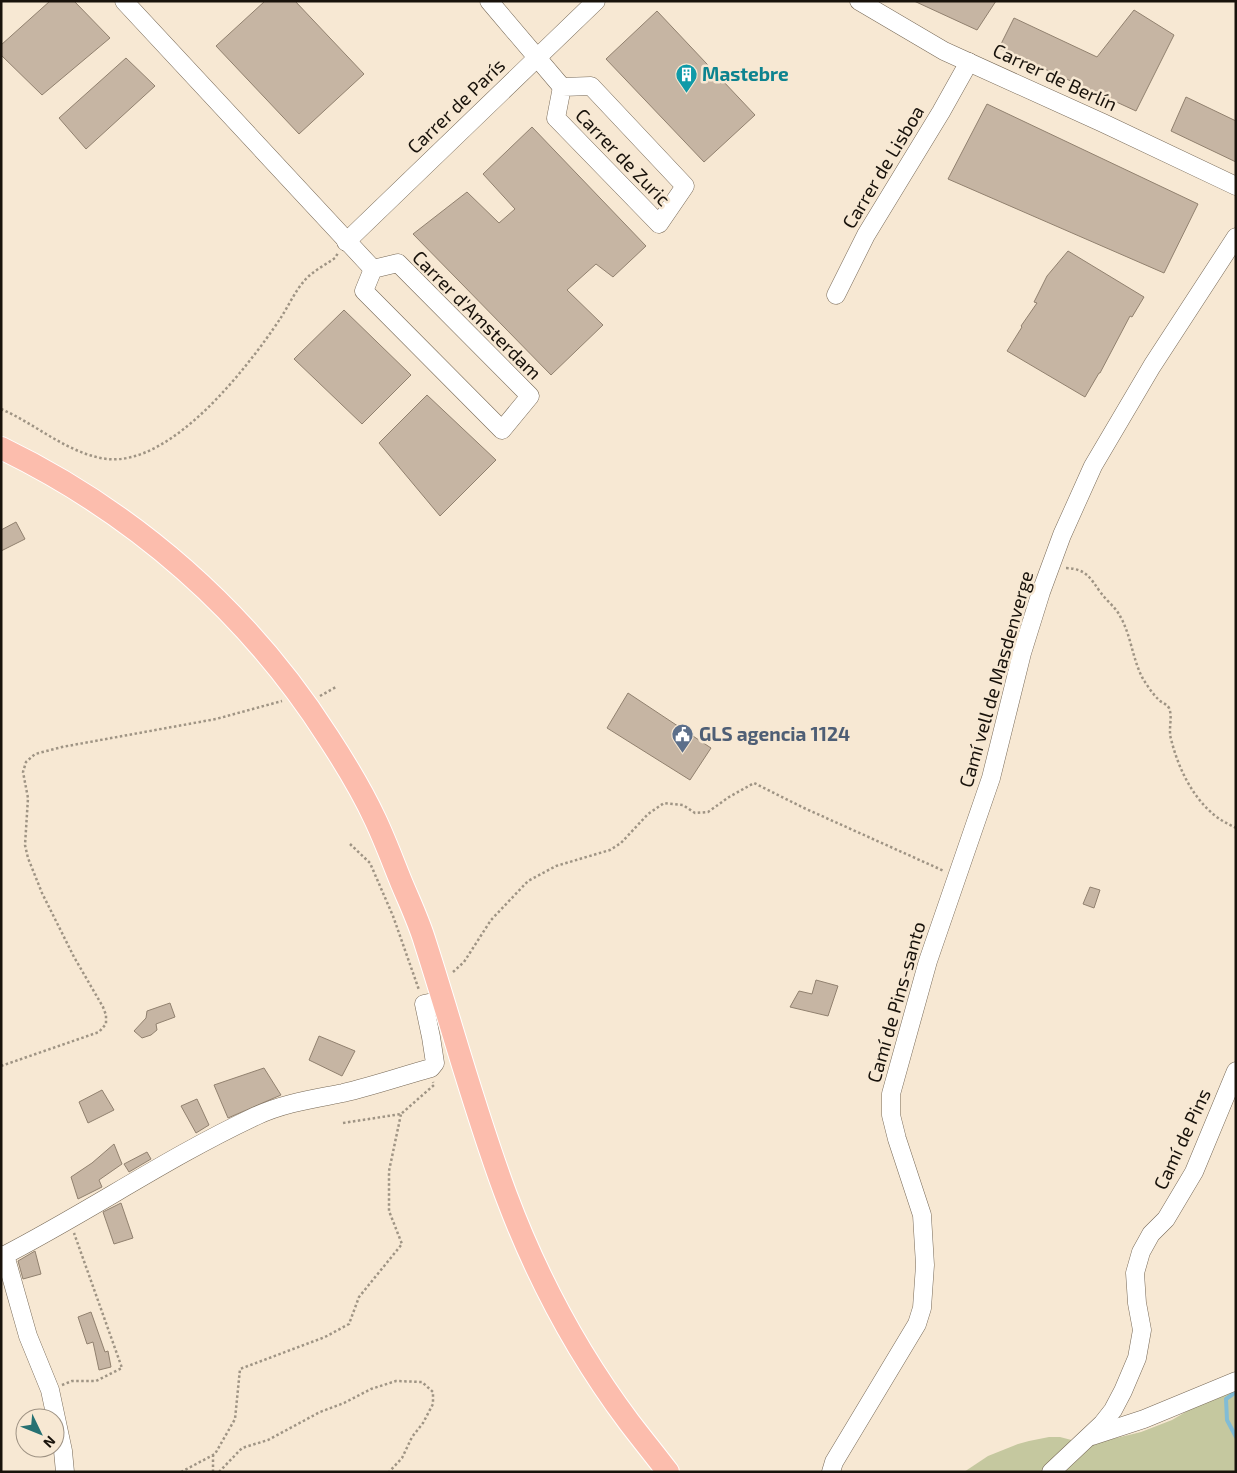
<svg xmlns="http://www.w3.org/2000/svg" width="1237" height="1473" font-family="'Exo 2',sans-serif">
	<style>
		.green { fill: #c5c89f }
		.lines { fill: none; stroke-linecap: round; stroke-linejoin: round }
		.stream { stroke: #81bcd5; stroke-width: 4 }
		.building { fill: #c6b5a3; stroke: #91816f }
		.minor-casing { stroke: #776957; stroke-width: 19 }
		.major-casing { stroke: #fff; stroke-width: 24 }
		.path { stroke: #9f9484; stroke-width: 2.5; stroke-dasharray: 2.5 2.5; stroke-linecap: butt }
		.minor { stroke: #fff; stroke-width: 18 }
		.major { stroke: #fcbdad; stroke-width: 22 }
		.labels { text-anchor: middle; stroke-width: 5; stroke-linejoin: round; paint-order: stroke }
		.culture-label { font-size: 19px; font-weight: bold; fill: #0d838f; stroke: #f7e8d3; text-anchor: start }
		.street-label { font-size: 19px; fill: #18120b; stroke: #f7e8d3 }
		.service-label { font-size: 19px; font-weight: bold; fill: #4e5e75; stroke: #f7e8d3; text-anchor: start }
	</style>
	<rect width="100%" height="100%" fill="#f7e8d3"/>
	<polygon class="green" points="1236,1388 1236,1472 964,1472 988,1456 1018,1444 1029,1441 1049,1437 1060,1437 1079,1442 1100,1442 1141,1432 1172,1420 1199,1404"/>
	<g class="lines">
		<polyline class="stream" points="1236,1392 1226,1399 1227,1420 1236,1437"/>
	</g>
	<g class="building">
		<polygon points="50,1 74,1 110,38 42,95 1,55 1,45"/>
		<polygon points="265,1 295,1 364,74 299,134 216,46"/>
		<polygon points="914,1 996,1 977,30"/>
		<polygon points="1134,10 1174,35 1136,111 999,48 1014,18 1097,57"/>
		<polygon points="657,11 755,115 704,162 606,59"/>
		<polygon points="126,58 155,86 86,149 59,118"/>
		<polygon points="1186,97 1236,121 1236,162 1171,131"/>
		<polygon points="987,104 1198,204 1164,273 948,179"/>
		<polygon points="532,127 646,246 613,277 596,264 567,290 603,325 551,375 413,234 467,192 499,223 515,209 483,174"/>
		<polygon points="1068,251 1144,297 1132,317 1130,316 1100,373 1099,373 1085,397 1007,351 1022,327 1021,326 1037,303 1034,302 1047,276"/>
		<polygon points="344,310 411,375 362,424 294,359"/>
		<polygon points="427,395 496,460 440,516 379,443"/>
		<polygon points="16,522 25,539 1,551 1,530"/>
		<polygon points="628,693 711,748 690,780 607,728"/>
		<polygon points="1090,887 1100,890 1094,908 1083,904"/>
		<polygon points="816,980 838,986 828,1016 790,1007 799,991 812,994"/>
		<polygon points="170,1003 175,1017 156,1024 157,1030 151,1035 142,1038 134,1031 146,1018 147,1011"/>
		<polygon points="319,1036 355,1051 342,1076 309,1060"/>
		<polygon points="264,1068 281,1095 228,1118 214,1085"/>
		<polygon points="102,1090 114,1110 88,1123 79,1102"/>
		<polygon points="197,1099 209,1125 196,1133 181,1106"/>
		<polygon points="114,1144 122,1164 99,1180 102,1187 78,1199 71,1177 92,1163"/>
		<polygon points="147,1152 151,1159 129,1172 124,1164"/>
		<polygon points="121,1203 133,1238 114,1244 103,1212"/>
		<polygon points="35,1251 41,1274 23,1279 18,1261"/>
		<polygon points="91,1312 105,1352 108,1351 111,1367 99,1370 93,1342 87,1344 78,1317"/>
	</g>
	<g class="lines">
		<defs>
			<g id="minor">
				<polyline points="124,1 373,269"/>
				<polyline points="489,1 562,87"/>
				<polyline points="859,1 944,51 1103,123 1236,186"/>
				<polygon points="591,86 685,186 659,224 556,118 562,87"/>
				<polyline points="346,242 596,1"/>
				<polygon points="398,263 530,396 502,430 364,291 373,269"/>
				<polyline points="836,295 866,235 941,112 969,62"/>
				<polyline points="5,1255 28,1336 50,1390 63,1451 65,1472"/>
				<path d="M1,1257C87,1213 168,1157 256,1116C284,1103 313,1099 343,1093C373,1086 402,1076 431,1068L435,1063L431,1037L424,1004L443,1000"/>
				<polyline points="1092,1436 1144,1419 1236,1381"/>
				<polyline points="831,1472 834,1462 917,1324 922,1308 925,1265 922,1215 897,1139 891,1115 891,1094 928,961 991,778 1022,653 1041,592 1062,535 1093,466 1152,366 1236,237"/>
				<polyline points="1051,1472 1102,1424 1113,1410 1123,1391 1137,1358 1142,1330 1137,1303 1135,1273 1141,1252 1151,1234 1166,1219 1194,1172 1236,1071"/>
			</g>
			<path id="major" d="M1,448C135,513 248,612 328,737C345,763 362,791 375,819C385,840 393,862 402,884C410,903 419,922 425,942C452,1026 475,1112 506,1195C536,1275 578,1354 629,1422C642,1439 655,1455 668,1472"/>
		</defs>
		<use href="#minor" class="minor-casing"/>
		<use href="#major" class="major-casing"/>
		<g class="path">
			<path d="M1,409C36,424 68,454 107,459C172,466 248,367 280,319C288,307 295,291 305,280C313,271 325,265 335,258L338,253"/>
			<path d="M1066,568C1087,569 1090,578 1101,593C1107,601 1116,608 1120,616C1131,635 1132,657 1142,677C1146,684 1152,693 1158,699C1161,703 1166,703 1169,708C1173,717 1168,729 1171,739C1178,767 1191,795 1213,814C1220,820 1228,824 1236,828"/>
			<polyline points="320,696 336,687"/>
			<polyline points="350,844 370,863 393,916 419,990"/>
			<polyline points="453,972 464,962 491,920 528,881 556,866 610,850 621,843 648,814 664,803 683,805 695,813 708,812 729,797 754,783 804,808 944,871"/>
			<polyline points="1,1066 99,1032 106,1024 106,1015 103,1007 74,957 42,893 28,858 25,845 28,798 23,772 26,762 35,754 62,747 216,719 282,701"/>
			<polyline points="343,1123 401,1114 434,1085 433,1082"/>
			<polyline points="62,1385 72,1381 96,1381 122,1368 74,1233"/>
			<polyline points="181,1472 215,1454 235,1419 240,1369 325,1337 349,1324 359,1297 402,1244 389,1211 389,1171 401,1114"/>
			<polyline points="213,1472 213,1456"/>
			<polyline points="219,1472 242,1448 268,1440 320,1412 344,1403 371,1389 396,1381 422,1382 433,1392 433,1404 423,1423 412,1437 402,1458 389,1472"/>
		</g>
		<use href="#minor" class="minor"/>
		<use href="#major" class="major"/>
	</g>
	<defs>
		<symbol id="building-pin" viewBox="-11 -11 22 30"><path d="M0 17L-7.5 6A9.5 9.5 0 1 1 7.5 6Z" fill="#0f9aa8" stroke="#f7e8d3"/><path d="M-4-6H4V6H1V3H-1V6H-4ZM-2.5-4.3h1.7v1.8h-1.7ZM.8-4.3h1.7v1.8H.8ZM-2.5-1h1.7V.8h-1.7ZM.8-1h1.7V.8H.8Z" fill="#fff"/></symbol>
		<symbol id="civic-pin" viewBox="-11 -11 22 30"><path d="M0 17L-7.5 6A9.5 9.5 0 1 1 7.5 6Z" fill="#5c6f8a" stroke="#f7e8d3"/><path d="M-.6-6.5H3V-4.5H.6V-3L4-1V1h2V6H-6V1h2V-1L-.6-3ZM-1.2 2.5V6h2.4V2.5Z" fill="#fff"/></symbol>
	</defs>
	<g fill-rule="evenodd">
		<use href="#building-pin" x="674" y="62" width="25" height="34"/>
		<use href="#civic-pin" x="670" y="722" width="25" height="34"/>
	</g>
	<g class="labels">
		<g class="culture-label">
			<text x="702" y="81">Mastebre</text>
		</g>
		<g class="street-label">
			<text transform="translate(1055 77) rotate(25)" y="7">Carrer de Berlín</text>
			<text transform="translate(456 106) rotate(-44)" y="7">Carrer de París</text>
			<text transform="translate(623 157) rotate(46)" y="7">Carrer de Zuric</text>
			<text transform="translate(883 167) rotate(-59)" y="7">Carrer de Lisboa</text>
			<text transform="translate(477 315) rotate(45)" y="7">Carrer d'Amsterdam</text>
			<text transform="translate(996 679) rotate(-74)" y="7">Camí vell de Masdenverge</text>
			<text transform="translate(896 1002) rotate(-74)" y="7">Camí de Pins-santo</text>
			<text transform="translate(1182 1139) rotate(-65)" y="7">Camí de Pins</text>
		</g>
		<g class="service-label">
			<text x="699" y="741">GLS agencia 1124</text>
		</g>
	</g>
	<rect width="1237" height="1473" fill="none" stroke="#18120b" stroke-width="5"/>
	<g transform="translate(40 1433) rotate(133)"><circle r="24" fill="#f7e8d3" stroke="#9e9283"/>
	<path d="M0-4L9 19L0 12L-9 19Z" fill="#277172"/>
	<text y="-8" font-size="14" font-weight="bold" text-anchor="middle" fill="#18120b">N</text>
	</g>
</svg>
